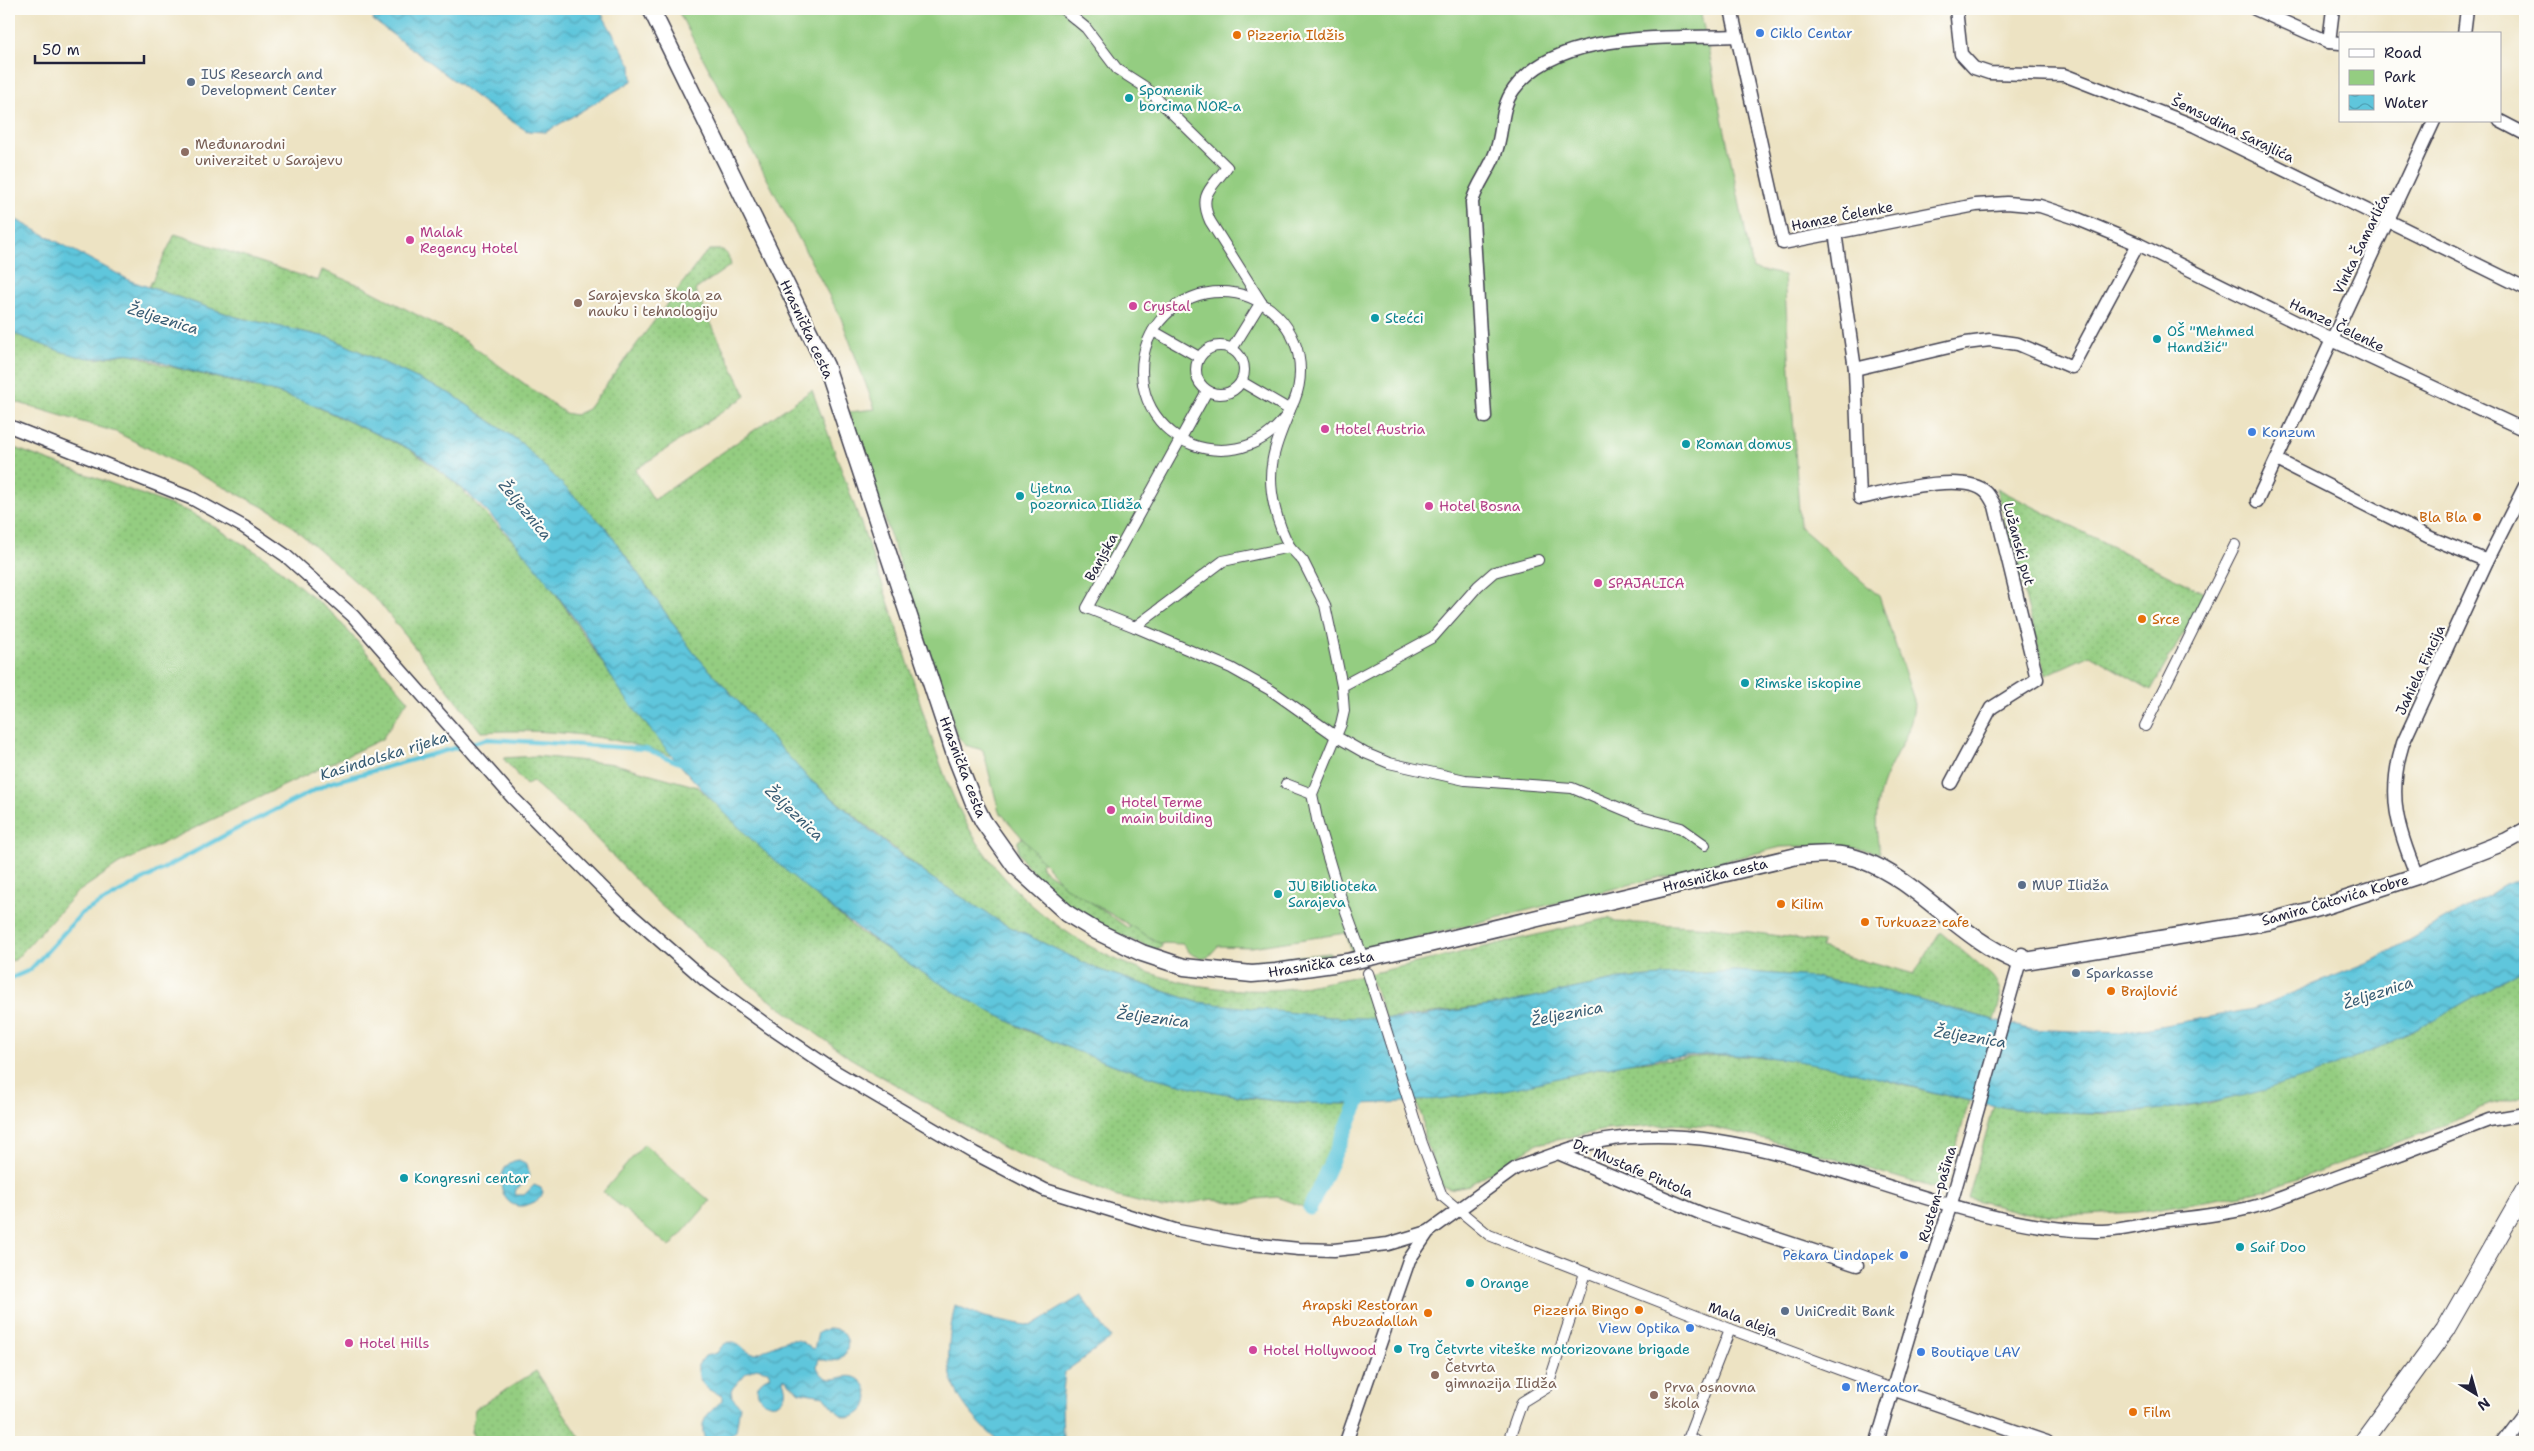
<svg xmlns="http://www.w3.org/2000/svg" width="2534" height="1451" font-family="'Shantell Sans',sans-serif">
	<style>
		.grass { fill: url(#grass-dots); stroke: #5b785e }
		.green { fill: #94cd81; stroke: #5b785e }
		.water { fill: url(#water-waves); stroke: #40748c }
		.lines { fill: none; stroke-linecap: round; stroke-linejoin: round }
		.stream { stroke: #5fc6dc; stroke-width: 4.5 }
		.canal { stroke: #5fc6dc; stroke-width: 15 }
		.pedestrian-casing { stroke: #403f4f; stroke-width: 12 }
		.minor-casing { stroke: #403f4f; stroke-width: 15 }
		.tertiary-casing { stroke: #403f4f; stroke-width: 19 }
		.secondary-casing { stroke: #403f4f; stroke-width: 20 }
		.pedestrian { stroke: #fff; stroke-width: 10 }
		.minor { stroke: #fff; stroke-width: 12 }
		.tertiary { stroke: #fff; stroke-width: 16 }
		.secondary { stroke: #fff; stroke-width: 18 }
		.shop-dot { fill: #3f7fe0; stroke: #fdfcf7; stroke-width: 2 }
		.food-dot { fill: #e8710a; stroke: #fdfcf7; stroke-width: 2 }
		.service-dot { fill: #5c6f8a; stroke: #fdfcf7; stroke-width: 2 }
		.culture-dot { fill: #0f9aa8; stroke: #fdfcf7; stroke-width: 2 }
		.education-dot { fill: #8d6e63; stroke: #fdfcf7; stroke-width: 2 }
		.hotel-dot { fill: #d1479c; stroke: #fdfcf7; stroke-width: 2 }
		.labels { text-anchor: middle; stroke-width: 4.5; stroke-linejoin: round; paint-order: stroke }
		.shop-label { font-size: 14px; fill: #366cbe; stroke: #fdfcf7; text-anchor: start }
		.food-label { font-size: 14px; fill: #c56008; stroke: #fdfcf7; text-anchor: start }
		.service-label { font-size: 14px; fill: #4e5e75; stroke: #fdfcf7; text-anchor: start }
		.culture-label { font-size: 14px; fill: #0d838f; stroke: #fdfcf7; text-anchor: start }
		.street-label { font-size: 14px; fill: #22223b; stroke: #fdfcf7 }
		.education-label { font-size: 14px; fill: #785e54; stroke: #fdfcf7; text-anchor: start }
		.hotel-label { font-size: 14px; fill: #b23c85; stroke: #fdfcf7; text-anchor: start }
		.water-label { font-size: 15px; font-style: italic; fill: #375b73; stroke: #fdfcf7 }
	</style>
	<defs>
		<pattern id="grass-dots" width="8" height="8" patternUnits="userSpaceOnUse" patternTransform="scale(1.25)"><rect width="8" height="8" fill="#94cd81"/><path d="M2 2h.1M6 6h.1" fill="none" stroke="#7fb070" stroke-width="1.8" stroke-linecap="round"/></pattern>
		<pattern id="water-waves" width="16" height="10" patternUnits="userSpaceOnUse" patternTransform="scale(1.25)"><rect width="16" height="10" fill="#5fc6dc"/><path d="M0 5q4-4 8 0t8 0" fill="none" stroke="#4ea0b4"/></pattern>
	</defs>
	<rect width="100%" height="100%" fill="#fdfcf7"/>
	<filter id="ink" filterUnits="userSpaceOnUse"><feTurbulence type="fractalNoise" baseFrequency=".02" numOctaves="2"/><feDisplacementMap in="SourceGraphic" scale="10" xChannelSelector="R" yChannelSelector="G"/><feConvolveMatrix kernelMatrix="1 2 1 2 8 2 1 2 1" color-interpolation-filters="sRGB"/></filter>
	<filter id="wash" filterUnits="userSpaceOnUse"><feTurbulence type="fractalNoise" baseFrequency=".0096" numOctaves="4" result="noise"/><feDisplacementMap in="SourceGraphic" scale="20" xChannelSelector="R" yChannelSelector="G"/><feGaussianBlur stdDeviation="1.12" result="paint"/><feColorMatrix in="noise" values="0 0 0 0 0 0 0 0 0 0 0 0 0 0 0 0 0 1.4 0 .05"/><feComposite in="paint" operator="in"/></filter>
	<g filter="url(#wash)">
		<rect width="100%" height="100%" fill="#ede3c3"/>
		<g class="grass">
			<path d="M175,234L318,281L322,270L362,286L461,338L565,413L575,415L588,409L703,256L710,250H723L728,255L731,265L695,290L746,396L635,470L654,500L812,390C842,471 872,552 899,634C920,698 939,779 974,837C1035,935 1153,995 1268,990C1300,989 1332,981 1363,975L1377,1020L1289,1014L1197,1002L1097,969L1002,923L930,877L808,778L693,652L606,528L520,442L453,395L331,338L236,317L149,287Z"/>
			<path d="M9,332L75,355L97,359L129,353L163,365L271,391L304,401L409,449L453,481L522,550L543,575L625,696L675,757C614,735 545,728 481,732L379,602L279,515L116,432L9,400Z"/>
			<polygon points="9,446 190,512 266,558 335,616 408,700 382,739 119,864 75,894 15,960 9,961"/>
			<polygon points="1996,488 2206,594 2151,690 2090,655 2046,675"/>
			<polygon points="536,756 615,764 698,787 800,882 858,931 965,997 1025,1030 1112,1064 1157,1078 1203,1089 1249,1098 1299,1103 1354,1104 1306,1208 1277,1197 1256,1199 1243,1204 1213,1199 1162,1208 1114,1196 1004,1148 850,1058 759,992 657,902 586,828 532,781 526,785 503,758"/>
			<path d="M1025,836L1053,847L1041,864V868L1128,928L1132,926L1163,940L1161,948L1157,950C1110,934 1045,897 1018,853V841Z"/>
			<path d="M1609,918L1615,922L1714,927L1822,942L1821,948L1870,964L1872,962L1914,974L1940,932L1992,976C2005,992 2000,1001 1994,1020L1888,992L1813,977L1735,971L1620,979L1502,1004L1386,1019L1369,974Z"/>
			<polygon points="1330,953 1330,956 1276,964 1241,965 1238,962"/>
			<polygon points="2525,968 2525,1094 2481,1108 2448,1124 2265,1191 2137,1212 2085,1215 2026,1214 1968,1198 1994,1105 2020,1110 2109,1114 2210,1104 2314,1074 2361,1055 2409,1033"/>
			<polygon points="1721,1055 1783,1058 1816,1063 1861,1072 1898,1084 1969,1101 1947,1180 1943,1185 1934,1188 1769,1140 1712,1127 1678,1124 1605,1130 1537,1144 1469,1185 1449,1189 1442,1186 1424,1137 1423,1120 1416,1101 1502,1090 1626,1063"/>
			<polygon points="536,1371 583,1442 478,1442 471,1432 475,1409"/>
		</g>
		<g class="green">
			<path d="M677,9H1700L1753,269L1784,275L1800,527L1879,596L1914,700C1914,730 1896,752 1885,778C1875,802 1874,828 1880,853L1838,845L1781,847L1352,954L1346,933L1251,947L1218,946L1208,957L1202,959L1190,953L1183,944L1159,943L1064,886L999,811L983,750L965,745L957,735L849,412L875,409L841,318Z"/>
			<polygon points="644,1144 710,1201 670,1247 603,1192"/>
		</g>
		<g class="water">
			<polygon points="378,9 599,9 631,65 632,81 546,132 527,131 488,106 373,20"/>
			<path d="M9,216L131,281L236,317L331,338L453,395L520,442L606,528L693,652L808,778L887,844L930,877L1002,923L1097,969L1197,1002L1330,1017L1400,1019L1502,1004L1620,979L1735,971L1813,977L1888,992L2028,1029L2121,1033L2253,1009L2374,960L2505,885L2525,877V968C2488,988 2451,1011 2414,1030C2306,1087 2194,1117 2072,1112C2053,1112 2034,1112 2015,1109C1926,1096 1842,1061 1751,1056C1709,1053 1665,1056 1623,1064C1581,1071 1540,1084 1498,1091C1400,1107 1300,1110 1201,1089C975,1041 762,881 625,697C611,678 600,657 587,637C540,568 484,497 413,451C397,442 378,435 361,427C340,417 319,406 296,399C261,386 223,379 186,370C172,367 144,355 132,354C119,352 104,359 90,358C63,355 35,341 9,332Z"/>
			<path d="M519,1160L527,1164L530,1176L525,1183L516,1189L515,1195H524L534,1185L541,1188L543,1192C541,1198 538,1201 532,1203C498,1220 490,1162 519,1160Z"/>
			<path d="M1081,1296L1111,1338L1065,1372L1062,1402L1063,1442L998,1441C948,1395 941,1372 955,1305L984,1317L1031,1326Z"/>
			<path d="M828,1328C860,1328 850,1373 819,1358L817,1367C819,1371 822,1376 827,1378C835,1382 844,1374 854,1377C868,1381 873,1402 861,1412C842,1427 834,1406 824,1396L799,1392L784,1378L783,1381C785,1386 787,1391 784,1396C773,1419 739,1388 770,1376L768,1371L756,1368L746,1373L731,1390L732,1397L740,1406L736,1431L724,1442H706C697,1422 708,1413 722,1401V1395C706,1391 697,1382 698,1365L705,1356L717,1353C731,1330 740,1350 753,1354C760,1356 781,1337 797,1340C804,1341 808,1348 814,1349L818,1333Z"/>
		</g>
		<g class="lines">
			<polyline class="stream" points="9,979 30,970 82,913 229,833 329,783 487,739 646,749 684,765"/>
			<polyline class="canal" points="1310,1208 1366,1085"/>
		</g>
	</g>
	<g filter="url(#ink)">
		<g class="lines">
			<defs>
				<g id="pedestrian">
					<path d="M1063,9L1086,28L1117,69L1145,87L1227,167C1211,189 1198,194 1210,221L1261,302L1232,349"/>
					<circle cx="1221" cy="371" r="79"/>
					<polyline points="1153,331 1199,357"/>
					<circle cx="1220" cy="370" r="24"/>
					<path d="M1242,382L1290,410C1283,428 1274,446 1272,465C1268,490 1277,525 1290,547"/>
					<polyline points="1207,391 1087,608 1135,627 1223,561 1290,547 1303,561 1325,605 1342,686 1344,711 1341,724 1312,794 1318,824 1336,884 1363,958"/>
					<polyline points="1135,627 1231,668 1272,691 1337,737 1365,753 1389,763 1465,780 1572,788 1641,817 1681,828 1705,845"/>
					<polyline points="1342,686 1433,637 1478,586 1494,572 1538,560"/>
					<polyline points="2145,726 2235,545"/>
					<polyline points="1286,784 1312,794"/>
					<polyline points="1368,973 1422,1143 1442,1196 1489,1235 1730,1329 1892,1389"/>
					<polyline points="1508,1442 1522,1402 1548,1386 1585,1273"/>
					<polyline points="1698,1442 1688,1437 1730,1329"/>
				</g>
				<g id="minor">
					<polyline points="1731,9 1783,243 1976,205 2007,203 2040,206 2073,217 2138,244 2332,340 2525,430"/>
					<polyline points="1956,9 1961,54 1974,68 1989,73 2064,75 2195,126 2525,288"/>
					<polyline points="2255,9 2329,42 2340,43"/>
					<polyline points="2464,34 2467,9"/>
					<polyline points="2329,42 2333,9"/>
					<polyline points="2500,121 2525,134"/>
					<path d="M1835,232L1855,369L1860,498C1888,492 1964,471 1986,492C1990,496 1992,501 1995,506L2037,679L1991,708L1951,783"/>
					<polyline points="1855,369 1966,343 1990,340 2018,344 2072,367 2138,244"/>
					<path d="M1485,417L1472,202C1477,184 1489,171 1495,154C1504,133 1499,109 1514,89C1558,29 1669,39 1737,36"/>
					<polyline points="9,426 193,499 244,527 285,555 353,616 513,798 623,908 705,980 768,1026 836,1072 974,1153 1045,1190 1178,1231 1241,1243 1299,1249 1334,1250 1388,1244 1428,1232"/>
					<polyline points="2277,460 2431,538 2487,561"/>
					<polyline points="2257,501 2434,121"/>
					<path d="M2417,876C2397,828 2387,794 2403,743L2487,561L2525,486"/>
					<path d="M1558,1153C1729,1088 1920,1228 2095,1231C2117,1232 2140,1225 2162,1221C2192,1217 2224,1215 2253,1207C2276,1201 2298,1191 2321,1183C2377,1163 2433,1142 2489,1120L2525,1114"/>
					<polyline points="1892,1389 2047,1442"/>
					<polyline points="1346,1442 1409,1260 1428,1232 1516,1168 1558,1153 1705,1215 1857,1265"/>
					<polyline points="1877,1442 1922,1291 1950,1207 2022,954"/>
					<polyline points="2503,1442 2525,1413"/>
				</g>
				<path id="tertiary" d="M651,9L826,366L955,755L974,803L983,821L1015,866L1068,914L1096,931L1142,953L1184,967L1252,974L1276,972L1347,962L1429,944L1797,856C1819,854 1841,852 1862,860C1921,882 1958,938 2019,962L2271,921L2322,907L2417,876L2507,841L2525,831"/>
				<polyline id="secondary" points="2363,1442 2445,1330 2525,1190"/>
			</defs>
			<use href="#pedestrian" class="pedestrian-casing"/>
			<use href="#minor" class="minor-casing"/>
			<use href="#tertiary" class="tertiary-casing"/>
			<use href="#secondary" class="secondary-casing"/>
			<use href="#pedestrian" class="pedestrian"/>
			<use href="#minor" class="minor"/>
			<use href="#tertiary" class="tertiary"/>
			<use href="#secondary" class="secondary"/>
		</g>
	</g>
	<g class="shop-dot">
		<circle cx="1760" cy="33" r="5"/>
		<circle cx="2252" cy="432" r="5"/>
		<circle cx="1904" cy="1255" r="5"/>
		<circle cx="1690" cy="1328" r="5"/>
		<circle cx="1921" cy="1352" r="5"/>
		<circle cx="1846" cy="1387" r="5"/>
	</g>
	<g class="food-dot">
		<circle cx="1237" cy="35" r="5"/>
		<circle cx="2477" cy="517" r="5"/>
		<circle cx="2142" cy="619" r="5"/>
		<circle cx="1781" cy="904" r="5"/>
		<circle cx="1865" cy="922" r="5"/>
		<circle cx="2111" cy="991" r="5"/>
		<circle cx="1639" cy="1310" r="5"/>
		<circle cx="1428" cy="1313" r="5"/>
		<circle cx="2133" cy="1412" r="5"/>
	</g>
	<g class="service-dot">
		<circle cx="191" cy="82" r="5"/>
		<circle cx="2022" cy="885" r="5"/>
		<circle cx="2076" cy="973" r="5"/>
		<circle cx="1785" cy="1311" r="5"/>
	</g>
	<g class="culture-dot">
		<circle cx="1129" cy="98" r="5"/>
		<circle cx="1375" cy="318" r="5"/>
		<circle cx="2157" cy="339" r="5"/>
		<circle cx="1686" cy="444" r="5"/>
		<circle cx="1020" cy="496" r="5"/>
		<circle cx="1745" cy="683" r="5"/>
		<circle cx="1278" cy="894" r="5"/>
		<circle cx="404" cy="1178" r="5"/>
		<circle cx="2240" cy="1247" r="5"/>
		<circle cx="1470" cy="1283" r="5"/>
		<circle cx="1398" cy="1349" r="5"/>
	</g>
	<g class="education-dot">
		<circle cx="185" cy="152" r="5"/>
		<circle cx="578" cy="303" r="5"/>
		<circle cx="1435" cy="1375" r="5"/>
		<circle cx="1654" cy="1395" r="5"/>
	</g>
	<g class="hotel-dot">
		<circle cx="410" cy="240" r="5"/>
		<circle cx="1133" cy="306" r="5"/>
		<circle cx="1325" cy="429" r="5"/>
		<circle cx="1429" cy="506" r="5"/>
		<circle cx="1598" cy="583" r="5"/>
		<circle cx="1111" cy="810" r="5"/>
		<circle cx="349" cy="1343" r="5"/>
		<circle cx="1253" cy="1350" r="5"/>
	</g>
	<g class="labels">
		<g class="shop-label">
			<text x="1770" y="38">Ciklo Centar</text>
			<text x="2262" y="437">Konzum</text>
			<text x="1894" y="1260" text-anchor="end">Pekara Lindapek</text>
			<text x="1680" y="1333" text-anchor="end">View Optika</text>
			<text x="1931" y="1357">Boutique LAV</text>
			<text x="1856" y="1392">Mercator</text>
		</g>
		<g class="food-label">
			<text x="1247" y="40">Pizzeria Ildžis</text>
			<text x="2467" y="522" text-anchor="end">Bla Bla</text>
			<text x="2152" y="624">Srce</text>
			<text x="1791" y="909">Kilim</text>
			<text x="1875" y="927">Turkuazz cafe</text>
			<text x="2121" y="996">Brajlović</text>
			<text x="1418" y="1310" text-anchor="end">Arapski Restoran<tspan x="1418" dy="16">Abuzadallah</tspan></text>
			<text x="1629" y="1315" text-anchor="end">Pizzeria Bingo</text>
			<text x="2143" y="1417">Film</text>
		</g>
		<g class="service-label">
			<text x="201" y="79">IUS Research and<tspan x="201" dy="16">Development Center</tspan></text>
			<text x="2032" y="890">MUP Ilidža</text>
			<text x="2086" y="978">Sparkasse</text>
			<text x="1795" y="1316">UniCredit Bank</text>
		</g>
		<g class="culture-label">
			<text x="1139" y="95">Spomenik<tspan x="1139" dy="16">borcima NOR-a</tspan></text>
			<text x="1385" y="323">Stećci</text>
			<text x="2167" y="336">OŠ "Mehmed<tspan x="2167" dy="16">Handžić"</tspan></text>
			<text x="1696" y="449">Roman domus</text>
			<text x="1030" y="493">Ljetna<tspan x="1030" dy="16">pozornica Ilidža</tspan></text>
			<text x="1755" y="688">Rimske iskopine</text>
			<text x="1288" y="891">JU Biblioteka<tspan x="1288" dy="16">Sarajeva</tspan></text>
			<text x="414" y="1183">Kongresni centar</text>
			<text x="2250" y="1252">Saif Doo</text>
			<text x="1480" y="1288">Orange</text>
			<text x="1408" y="1354">Trg Četvrte viteške motorizovane brigade</text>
		</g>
		<g class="street-label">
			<text transform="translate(2233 129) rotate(26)" y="5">Šemsudina Sarajlića</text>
			<text transform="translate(1842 216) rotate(-11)" y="5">Hamze Čelenke</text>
			<text transform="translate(2361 244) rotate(-64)" y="5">Vinka Šamarlića</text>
			<text transform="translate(2337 325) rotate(26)" y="5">Hamze Čelenke</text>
			<text transform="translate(807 329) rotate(65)" y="5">Hrasnička cesta</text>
			<text transform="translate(2019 544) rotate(75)" y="5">Lužanski put</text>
			<text transform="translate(1101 557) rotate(-61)" y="5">Banjska</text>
			<text transform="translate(2420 670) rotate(-65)" y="5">Jahiela Fincija</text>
			<text transform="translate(963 767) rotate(69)" y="5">Hrasnička cesta</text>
			<text transform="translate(1715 875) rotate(-13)" y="5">Hrasnička cesta</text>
			<text transform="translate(2335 900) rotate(-16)" y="5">Samira Ćatovića Kobre</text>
			<text transform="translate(1321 964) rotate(-9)" y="5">Hrasnička cesta</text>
			<text transform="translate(1633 1168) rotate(23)" y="5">Dr. Mustafe Pintola</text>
			<text transform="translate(1937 1194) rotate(-73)" y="5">Rustem-pašina</text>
			<text transform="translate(1743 1319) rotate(21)" y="5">Mala aleja</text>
		</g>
		<g class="education-label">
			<text x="195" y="149">Međunarodni<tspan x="195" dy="16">univerzitet u Sarajevu</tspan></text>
			<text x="588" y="300">Sarajevska škola za<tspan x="588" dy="16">nauku i tehnologiju</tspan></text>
			<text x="1445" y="1372">Četvrta<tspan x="1445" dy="16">gimnazija Ilidža</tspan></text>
			<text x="1664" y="1392">Prva osnovna<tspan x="1664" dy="16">škola</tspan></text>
		</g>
		<g class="hotel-label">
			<text x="420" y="237">Malak<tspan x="420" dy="16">Regency Hotel</tspan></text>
			<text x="1143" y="311">Crystal</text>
			<text x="1335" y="434">Hotel Austria</text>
			<text x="1439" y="511">Hotel Bosna</text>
			<text x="1608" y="588">SPAJALICA</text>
			<text x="1121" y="807">Hotel Terme<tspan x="1121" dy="16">main building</tspan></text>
			<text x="359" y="1348">Hotel Hills</text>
			<text x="1263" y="1355">Hotel Hollywood</text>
		</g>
		<g class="water-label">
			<text transform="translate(163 319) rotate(17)" y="5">Željeznica</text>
			<text transform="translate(525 510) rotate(50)" y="5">Željeznica</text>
			<text transform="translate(384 756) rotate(-17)" y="5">Kasindolska rijeka</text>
			<text transform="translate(794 813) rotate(43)" y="5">Željeznica</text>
			<text transform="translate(2378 993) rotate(-18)" y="5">Željeznica</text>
			<text transform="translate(1567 1014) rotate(-11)" y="5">Željeznica</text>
			<text transform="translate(1153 1018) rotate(7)" y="5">Željeznica</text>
			<text transform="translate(1970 1037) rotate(9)" y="5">Željeznica</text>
		</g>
	</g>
	<rect width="2534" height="1451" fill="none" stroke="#fdfcf7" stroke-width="30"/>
	<rect x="2339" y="32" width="162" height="90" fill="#fdfcf7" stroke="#a5a5ac"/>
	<rect x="2349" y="49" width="25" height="8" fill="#ffffff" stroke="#a5a5ac"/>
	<text x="2384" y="58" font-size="15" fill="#22223b">Road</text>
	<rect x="2349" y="70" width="25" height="15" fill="#94cd81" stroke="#a5a5ac"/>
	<text x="2384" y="82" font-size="15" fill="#22223b">Park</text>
	<rect x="2349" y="95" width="25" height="15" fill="url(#water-waves)" stroke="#a5a5ac"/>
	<text x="2384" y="108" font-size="15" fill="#22223b">Water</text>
	<g transform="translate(2476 1394) rotate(143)" stroke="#fdfcf7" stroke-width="4" paint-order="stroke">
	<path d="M0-4L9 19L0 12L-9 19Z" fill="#22223b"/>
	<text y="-8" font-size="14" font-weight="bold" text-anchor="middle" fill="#22223b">N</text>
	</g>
	<path d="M35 55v8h109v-8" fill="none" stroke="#22223b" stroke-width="2.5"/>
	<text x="42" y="55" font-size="15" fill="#22223b" stroke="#fdfcf7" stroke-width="4" paint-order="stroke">50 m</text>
</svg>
